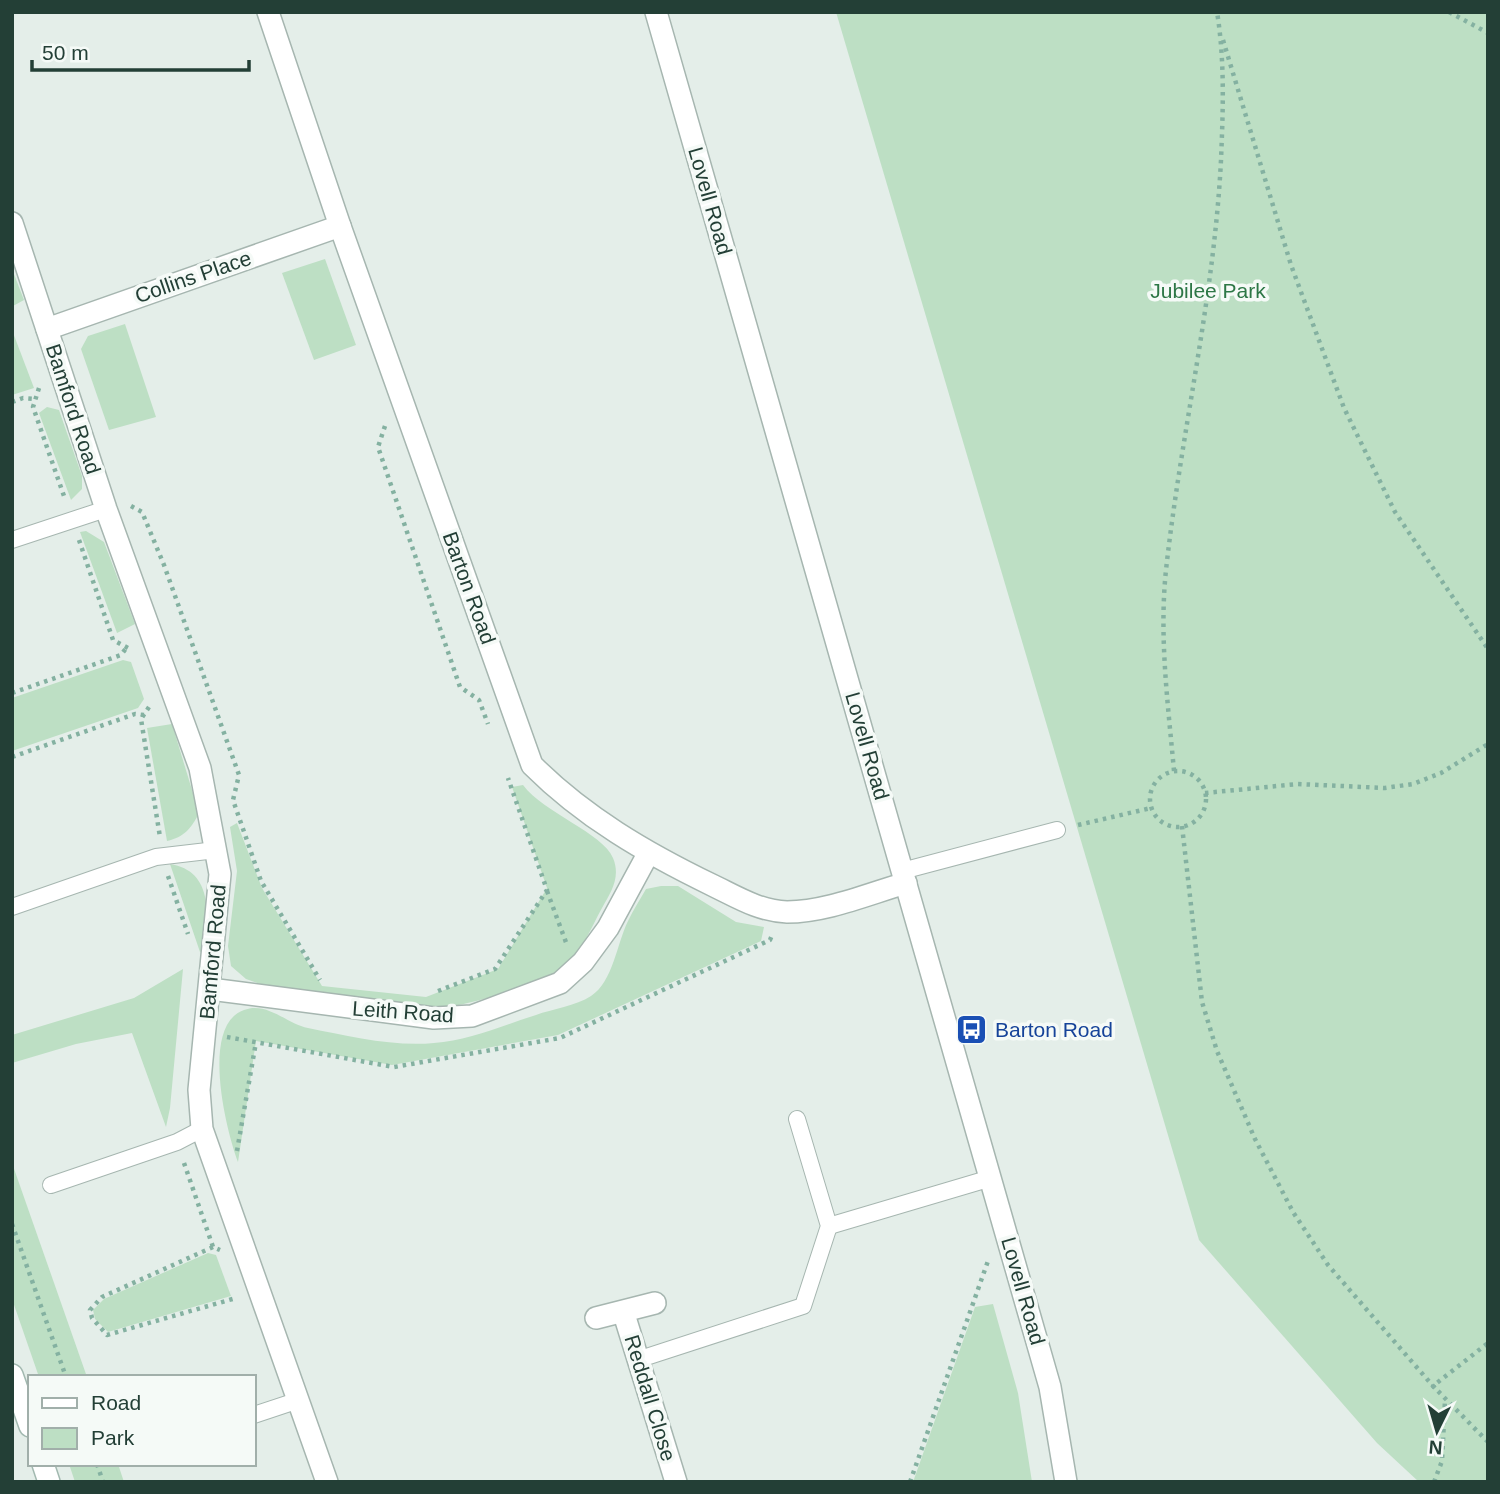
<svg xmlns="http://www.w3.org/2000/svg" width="1500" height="1494" font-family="Arial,sans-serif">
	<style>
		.green { fill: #bddfc4 }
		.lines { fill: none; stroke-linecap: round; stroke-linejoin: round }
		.lane-casing { stroke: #a6b6b0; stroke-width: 18 }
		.street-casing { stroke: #a6b6b0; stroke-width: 24 }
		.secondary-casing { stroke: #a2b9b0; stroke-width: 24 }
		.path { stroke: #84b1a1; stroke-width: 4.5; stroke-dasharray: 3.5 5; stroke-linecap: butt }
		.lane { stroke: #fff; stroke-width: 16 }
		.street { stroke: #fff; stroke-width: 21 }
		.secondary { stroke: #fff; stroke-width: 21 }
		.labels { text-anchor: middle; stroke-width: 7; stroke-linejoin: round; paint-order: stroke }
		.street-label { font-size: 21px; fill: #233f36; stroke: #f5faf7 }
		.park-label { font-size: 21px; fill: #2d7746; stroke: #f5faf7 }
		.transit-label { font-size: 21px; fill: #164399; stroke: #f5faf7; text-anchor: start }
	</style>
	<rect width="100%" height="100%" fill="#e4eee9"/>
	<g class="green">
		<polygon points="836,12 1488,12 1488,1482 1419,1482 1377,1443 1199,1240"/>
		<polygon points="325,259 356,345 314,360 282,273"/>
		<polygon points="12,269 24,300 13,306 12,306"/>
		<polygon points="125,324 156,417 109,430 81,349 88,336"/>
		<polygon points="12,330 34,388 12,395"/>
		<polygon points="47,407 59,410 82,476 82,489 71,500 39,413"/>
		<polygon points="86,531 104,542 135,624 117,633 80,532"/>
		<polygon points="123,660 131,662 144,699 138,708 12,751 12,698"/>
		<path d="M172,724L199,813C191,829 184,837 167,841L147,728Z"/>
		<path d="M523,785C544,813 603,833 613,858C621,877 611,892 602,908C591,928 582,951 565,966C543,985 462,1007 433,1009L263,985L246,979L231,966L228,946L237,871L230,827L237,823L262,888L322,986L426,997L498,969L547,888L512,787Z"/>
		<path d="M170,864C214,871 208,916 205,950L200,952Z"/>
		<path d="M661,886H678L736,922L764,927L761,941L558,1035L392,1065L256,1041L238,1162C226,1130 200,1025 244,1010C267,1001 287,1024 308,1028C348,1036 394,1047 434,1043C468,1041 504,1025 536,1015C552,1009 576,1006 591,996C613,982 617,943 628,921C633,910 640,900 646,889Z"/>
		<polygon points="183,969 170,1108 166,1127 132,1033 76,1044 12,1063 12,1035 134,998"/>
		<polygon points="12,1163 87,1377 39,1377 12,1299"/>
		<polygon points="208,1253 216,1255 231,1296 108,1332 95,1319 93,1310 104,1299"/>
		<polygon points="993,1304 1018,1393 1032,1482 913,1482 975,1307"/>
		<polygon points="69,1464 118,1464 124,1482 75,1482"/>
	</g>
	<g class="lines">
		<defs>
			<g id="lane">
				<polyline points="12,540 106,509"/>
				<polyline points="902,871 1057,830"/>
				<polyline points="12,907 156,857 216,850"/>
				<polyline points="51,1185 177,1142 202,1129"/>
				<polyline points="829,1226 991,1178"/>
				<polyline points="637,1360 803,1306 829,1226 797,1119"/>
				<polyline points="254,1415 299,1400"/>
			</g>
			<g id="street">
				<path d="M268,12L340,226L532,765C584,817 646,853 712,885C737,897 759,911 787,912C826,912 868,894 906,883"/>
				<polyline points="656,12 1050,1387 1066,1482"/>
				<polyline points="12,223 106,509 200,768 220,874 199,1090 202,1129 327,1482"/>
				<polyline points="47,329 340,226"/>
				<polyline points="210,989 434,1018 472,1016 560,983 583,962 608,928 648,854"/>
				<polyline points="624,1314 676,1482"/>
				<polyline points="596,1318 655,1303"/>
			</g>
			<g id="secondary">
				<polyline points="12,1375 30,1426"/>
				<polyline points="43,1464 49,1482"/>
			</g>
		</defs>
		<use href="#lane" class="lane-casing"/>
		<use href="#street" class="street-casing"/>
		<use href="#secondary" class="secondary-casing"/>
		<g class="path">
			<polyline points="1449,12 1488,33"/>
			<polyline points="1223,40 1291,265 1344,408 1395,512 1488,649"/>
			<polyline points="39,388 33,407 65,499"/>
			<polyline points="12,402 23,398 36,399"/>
			<polyline points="385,426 378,447 460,687 479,700 488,724"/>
			<polyline points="131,506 142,512 164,565 239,775 233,800 261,881 320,980"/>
			<polyline points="79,540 113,640 130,649"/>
			<polyline points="12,693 121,655 127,647"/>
			<polyline points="149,707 141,719 160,837"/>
			<polyline points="12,757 135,714 144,715"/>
			<path d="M1174,771C1168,704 1159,637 1166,570C1181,433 1214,299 1221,160C1223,111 1225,61 1217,12"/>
			<circle cx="1178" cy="799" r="28"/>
			<polyline points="1205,793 1298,784 1385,788 1413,784 1441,773 1488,744"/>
			<polyline points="1078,825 1151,808"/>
			<polyline points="1182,826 1202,1002 1217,1051 1255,1139 1293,1212 1328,1265 1433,1386 1488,1442"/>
			<polyline points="168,876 188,934"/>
			<polyline points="547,891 567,945"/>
			<polyline points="438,991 495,969 547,890 508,778"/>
			<polyline points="227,1037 394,1067 560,1038 770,940 772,935"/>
			<polyline points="237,1151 256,1042"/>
			<polyline points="184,1163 213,1247 220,1250"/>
			<polyline points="12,1224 66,1377"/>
			<polyline points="213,1247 102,1297 90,1310 92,1318 107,1335 236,1298"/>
			<polyline points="1435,1388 1433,1386 1488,1343"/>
			<polyline points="97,1464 103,1482"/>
			<polyline points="910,1482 988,1261"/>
			<polyline points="1434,1482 1442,1461 1445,1400"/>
		</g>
		<use href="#lane" class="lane"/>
		<use href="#street" class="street"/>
		<use href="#secondary" class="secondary"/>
	</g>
	<defs>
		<symbol id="bus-square" viewBox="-11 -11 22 22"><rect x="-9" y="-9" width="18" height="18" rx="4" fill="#1a4fb4" stroke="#f5faf7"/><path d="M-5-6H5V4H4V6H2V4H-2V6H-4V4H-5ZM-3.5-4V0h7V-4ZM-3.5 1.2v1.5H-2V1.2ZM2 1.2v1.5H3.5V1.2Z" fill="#fff"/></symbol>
	</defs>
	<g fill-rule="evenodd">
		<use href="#bus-square" x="954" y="1012" width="35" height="35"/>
	</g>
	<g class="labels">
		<g class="street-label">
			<text transform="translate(710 201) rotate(74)" y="7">Lovell Road</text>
			<text transform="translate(193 277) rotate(-19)" y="7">Collins Place</text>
			<text transform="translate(73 409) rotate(72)" y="7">Bamford Road</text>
			<text transform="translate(469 588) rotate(70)" y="7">Barton Road</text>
			<text transform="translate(867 746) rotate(74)" y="7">Lovell Road</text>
			<text transform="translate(213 952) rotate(-85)" y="7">Bamford Road</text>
			<text transform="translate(403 1012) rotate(4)" y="7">Leith Road</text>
			<text transform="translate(1023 1291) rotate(74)" y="7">Lovell Road</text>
			<text transform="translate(650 1398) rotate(73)" y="7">Reddall Close</text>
		</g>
		<g class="park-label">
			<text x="1208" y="298">Jubilee Park</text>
		</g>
		<g class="transit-label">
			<text x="995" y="1037">Barton Road</text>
		</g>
	</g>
	<rect width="1500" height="1494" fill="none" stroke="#233f36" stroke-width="28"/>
	<rect x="28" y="1375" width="228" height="91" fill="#f5faf7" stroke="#a1afaa" stroke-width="2"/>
	<rect x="42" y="1398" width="35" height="10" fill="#ffffff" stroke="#a1afaa" stroke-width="2"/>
	<text x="91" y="1410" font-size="21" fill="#233f36">Road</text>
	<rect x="42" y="1428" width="35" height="21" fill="#bddfc4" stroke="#a1afaa" stroke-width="2"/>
	<text x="91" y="1445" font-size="21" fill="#233f36">Park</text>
	<g transform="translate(1437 1431) rotate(185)" stroke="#f5faf7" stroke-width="5" paint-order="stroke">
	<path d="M0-5L12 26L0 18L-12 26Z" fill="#233f36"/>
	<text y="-10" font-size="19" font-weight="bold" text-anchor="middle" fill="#233f36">N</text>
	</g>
	<path d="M32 60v10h217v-10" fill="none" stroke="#233f36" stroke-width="3.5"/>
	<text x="42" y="60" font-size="21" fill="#233f36" stroke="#f5faf7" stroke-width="5" paint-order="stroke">50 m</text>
</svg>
